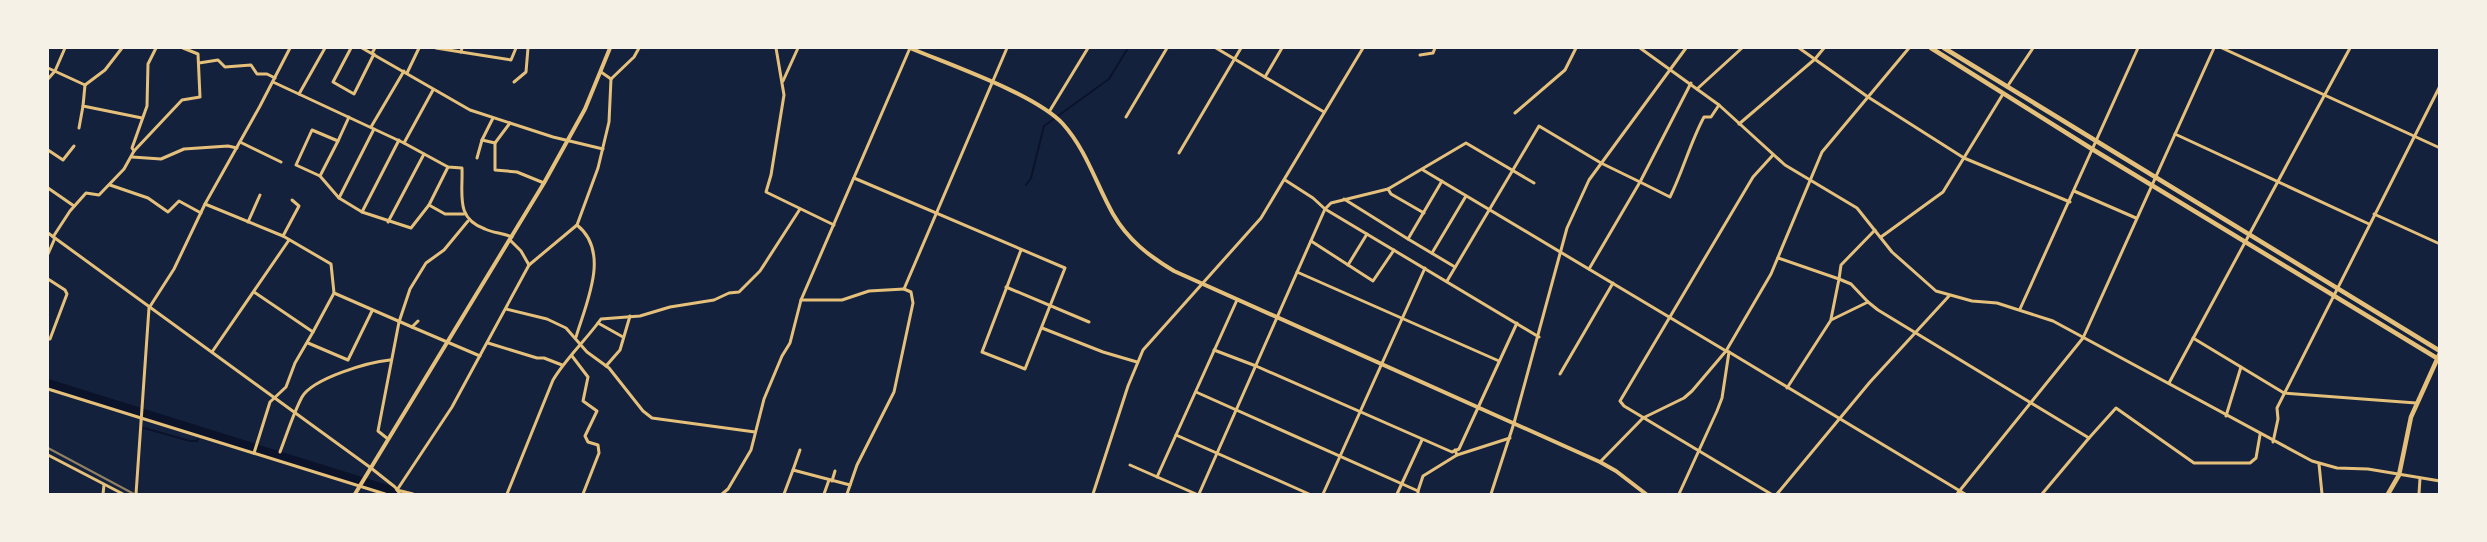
<svg xmlns="http://www.w3.org/2000/svg" width="2487" height="542" font-family="'Varela Round',sans-serif">
	<style>
		.lines { fill: none; stroke-linecap: round; stroke-linejoin: round }
		.stream { stroke: #0b132b; stroke-width: 2 }
		.river { stroke: #0b132b; stroke-width: 10 }
		.minor { stroke: #e5c07b; stroke-width: 3 }
		.tertiary { stroke: #e5c07b; stroke-width: 4 }
		.secondary { stroke: #e5c07b; stroke-width: 4.5 }
		.primary { stroke: #e5c07b; stroke-width: 4.5 }
		.rail { stroke: #918062; stroke-width: 2 }
	</style>
	<rect width="100%" height="100%" fill="#14213d"/>
	<g class="lines">
		<g class="stream">
			<polyline points="1026,185 1031,178 1044,126 1109,79 1128,48"/>
			<polyline points="144,428 190,441 197,441 198,439"/>
		</g>
		<polyline class="river" points="48,384 400,494"/>
		<g class="minor">
			<polyline points="351,48 333,82 354,94 374,54"/>
			<polyline points="362,48 470,110 553,137 603,149"/>
			<polyline points="436,48 461,52 462,48"/>
			<polyline points="776,48 784,95 771,175 766,192 834,225"/>
			<polyline points="1216,48 1324,112"/>
			<polyline points="1640,48 1719,105 1785,165 1857,208 1892,252 1936,291 1972,301 1997,303 2053,321 2312,461 2337,468 2368,469 2440,481"/>
			<polyline points="1799,48 1868,97 1964,158 2070,202"/>
			<polyline points="2222,48 2440,148"/>
			<polyline points="461,52 511,60 516,48"/>
			<polyline points="372,53 375,48"/>
			<polyline points="1420,55 1433,53 1435,48"/>
			<polyline points="199,63 218,60 225,67 251,65 257,74 267,74 275,78"/>
			<polyline points="48,68 85,85 105,70 122,48"/>
			<polyline points="601,72 611,79"/>
			<polyline points="407,73 419,48"/>
			<polyline points="1265,77 1282,48"/>
			<polyline points="48,79 55,71 65,48"/>
			<polyline points="611,79 634,57 639,48"/>
			<polyline points="783,81 798,48"/>
			<path d="M273,82L404,143L448,167L462,168C463,195 455,218 485,229C493,233 503,233 512,237"/>
			<polyline points="514,82 526,72 528,48"/>
			<path d="M1691,83L1640,182L1670,197C1683,171 1690,143 1704,117H1711L1719,105"/>
			<polyline points="85,85 83,106 142,118"/>
			<polyline points="2007,87 2033,48"/>
			<polyline points="1697,89 1742,48"/>
			<polyline points="299,94 325,48"/>
			<polyline points="1049,112 1088,48"/>
			<polyline points="1515,113 1565,70 1576,48"/>
			<polyline points="1126,117 1167,48"/>
			<polyline points="1739,124 1815,59 1824,48"/>
			<polyline points="371,127 404,71"/>
			<polyline points="79,128 83,106"/>
			<polyline points="374,129 339,198 362,212 411,228 429,205"/>
			<polyline points="2175,134 2369,224"/>
			<polyline points="482,140 495,143 510,123"/>
			<polyline points="240,142 281,162"/>
			<polyline points="404,143 433,90"/>
			<polyline points="495,143 495,170 517,172 544,183"/>
			<polyline points="48,150 63,160 74,146"/>
			<polyline points="134,151 132,148 147,106 148,64 156,48"/>
			<polyline points="1179,153 1241,48"/>
			<polyline points="132,157 161,159 184,149 228,146 237,148"/>
			<polyline points="477,158 482,140 493,118"/>
			<polyline points="448,167 429,205 445,214 464,214"/>
			<polyline points="1423,170 1726,351 1692,391 1684,398 1643,418 1600,462"/>
			<polyline points="320,176 338,141"/>
			<polyline points="854,178 1065,268 1025,369 982,352 1021,250"/>
			<polyline points="1285,180 1313,198 1325,209 1539,337"/>
			<polyline points="110,185 148,198 168,212 179,201 201,213"/>
			<polyline points="48,188 74,206"/>
			<polyline points="1388,189 1391,194 1424,213"/>
			<polyline points="2074,191 2136,218"/>
			<polyline points="339,198 320,176 296,165 312,130 338,141 349,117"/>
			<polyline points="1344,199 1408,239 1442,181"/>
			<polyline points="205,204 283,236 331,264 334,293 412,327 418,321"/>
			<polyline points="362,212 399,140"/>
			<polyline points="2374,214 2440,244"/>
			<polyline points="248,222 260,195"/>
			<polyline points="388,222 424,154"/>
			<polyline points="48,233 371,468 395,487 400,494"/>
			<polyline points="283,236 299,206 292,200"/>
			<polyline points="53,237 70,211 86,193 99,195 124,169 134,151 182,100 200,97 198,54 183,48"/>
			<polyline points="1881,237 1943,192 2003,94"/>
			<polyline points="1408,239 1455,267"/>
			<polyline points="510,240 521,251 529,265"/>
			<polyline points="1311,241 1373,281 1394,250"/>
			<polyline points="1432,253 1466,196"/>
			<polyline points="48,254 55,238"/>
			<polyline points="1778,258 1839,279 1831,319"/>
			<polyline points="1348,265 1367,234"/>
			<polyline points="1297,272 1499,361"/>
			<polyline points="48,279 65,290 67,294 50,339"/>
			<polyline points="1447,281 1539,126 1601,163 1640,182 1589,269"/>
			<polyline points="1006,287 1089,322"/>
			<polyline points="254,292 313,332 334,293"/>
			<polyline points="801,300 842,300 869,291 904,289"/>
			<polyline points="1868,302 1851,284 1839,279 1841,265 1875,230"/>
			<polyline points="506,309 547,319 566,328 587,352 609,368 643,411 652,418 755,432"/>
			<polyline points="2020,309 2138,48"/>
			<polyline points="598,323 623,337"/>
			<polyline points="412,327 480,356"/>
			<polyline points="1042,328 1103,352 1137,362"/>
			<path d="M576,337C586,303 611,252 577,225"/>
			<polyline points="2193,338 2241,367 2226,416"/>
			<polyline points="308,343 348,360 372,311"/>
			<polyline points="488,343 537,358 544,358 562,365"/>
			<polyline points="1214,350 1256,366 1452,452 1459,449 1517,323"/>
			<polyline points="212,352 289,240"/>
			<polyline points="1729,352 1965,494"/>
			<polyline points="572,356 588,377 583,401 597,411 585,436 588,442 598,445 599,453 583,494"/>
			<polyline points="606,366 620,350 630,316"/>
			<polyline points="2241,367 2284,393 2416,403"/>
			<polyline points="1560,374 1613,283"/>
			<polyline points="2169,383 2350,48"/>
			<polyline points="1787,388 1831,320 1868,302 1878,310 2089,438 2042,494"/>
			<polyline points="48,389 385,494"/>
			<polyline points="1196,392 1418,491 1418,494"/>
			<polyline points="1176,435 1309,494"/>
			<polyline points="2089,438 2116,408 2194,463 2250,463 2256,458 2260,435"/>
			<polyline points="388,439 378,431 399,322 410,289 426,263 444,250 468,221"/>
			<polyline points="2273,442 2278,419 2277,408 2440,86"/>
			<path d="M280,452C287,434 293,414 302,397C313,378 369,362 390,360"/>
			<polyline points="254,453 270,402 286,387 295,363 313,332"/>
			<polyline points="48,455 123,494"/>
			<polyline points="1457,455 1510,438"/>
			<polyline points="2319,464 2322,494"/>
			<polyline points="1130,465 1196,494"/>
			<polyline points="793,470 800,450"/>
			<polyline points="1157,477 1237,300"/>
			<polyline points="832,481 835,471"/>
			<polyline points="1418,491 1423,476 1457,455 1455,450"/>
			<polyline points="103,494 104,485"/>
			<polyline points="136,494 149,308 174,269 205,204 260,106 290,48"/>
			<polyline points="413,494 397,490 452,407 529,265 577,225 598,168 609,122 611,79"/>
			<path d="M507,494L553,380C566,358 586,340 601,319L640,316L670,307L714,300L729,293L739,292L760,271L800,209"/>
			<polyline points="722,494 728,489 751,450 764,399 782,356 790,343 801,300 910,48"/>
			<polyline points="784,494 793,470 850,485"/>
			<polyline points="824,494 829,480"/>
			<polyline points="847,494 857,465 894,392 913,303 911,292 904,289 1007,48"/>
			<polyline points="1093,494 1128,386 1143,350 1261,218 1363,48"/>
			<polyline points="1199,494 1325,209 1331,203 1388,189 1466,143 1534,183"/>
			<polyline points="1323,494 1425,268"/>
			<polyline points="1397,494 1422,440"/>
			<polyline points="1491,494 1514,423 1567,228 1589,180 1686,48"/>
			<polyline points="1679,494 1717,411 1722,398 1729,352 1726,351 1771,274 1822,152 1909,48"/>
			<polyline points="1771,494 1624,406 1620,401 1753,177 1773,155"/>
			<polyline points="1777,494 1870,382 1949,296"/>
			<polyline points="1957,494 2083,338 2214,48"/>
			<polyline points="2419,494 2420,478"/>
		</g>
		<g class="tertiary">
			<path d="M910,48C950,65 1035,94 1063,124C1087,151 1096,184 1113,214C1128,240 1149,256 1174,271L1600,462L1616,471L1646,494"/>
			<polyline points="355,494 544,183 585,109 610,48"/>
		</g>
		<polyline class="secondary" points="2388,494 2399,475 2411,417 2440,353"/>
		<g class="primary">
			<polyline points="1931,48 2092,149 2440,360"/>
			<polyline points="1944,48 2440,351"/>
		</g>
		<polyline class="rail" points="48,448 134,494"/>
	</g>
	<rect width="2487" height="542" fill="none" stroke="#f6f1e7" stroke-width="98"/>
</svg>
